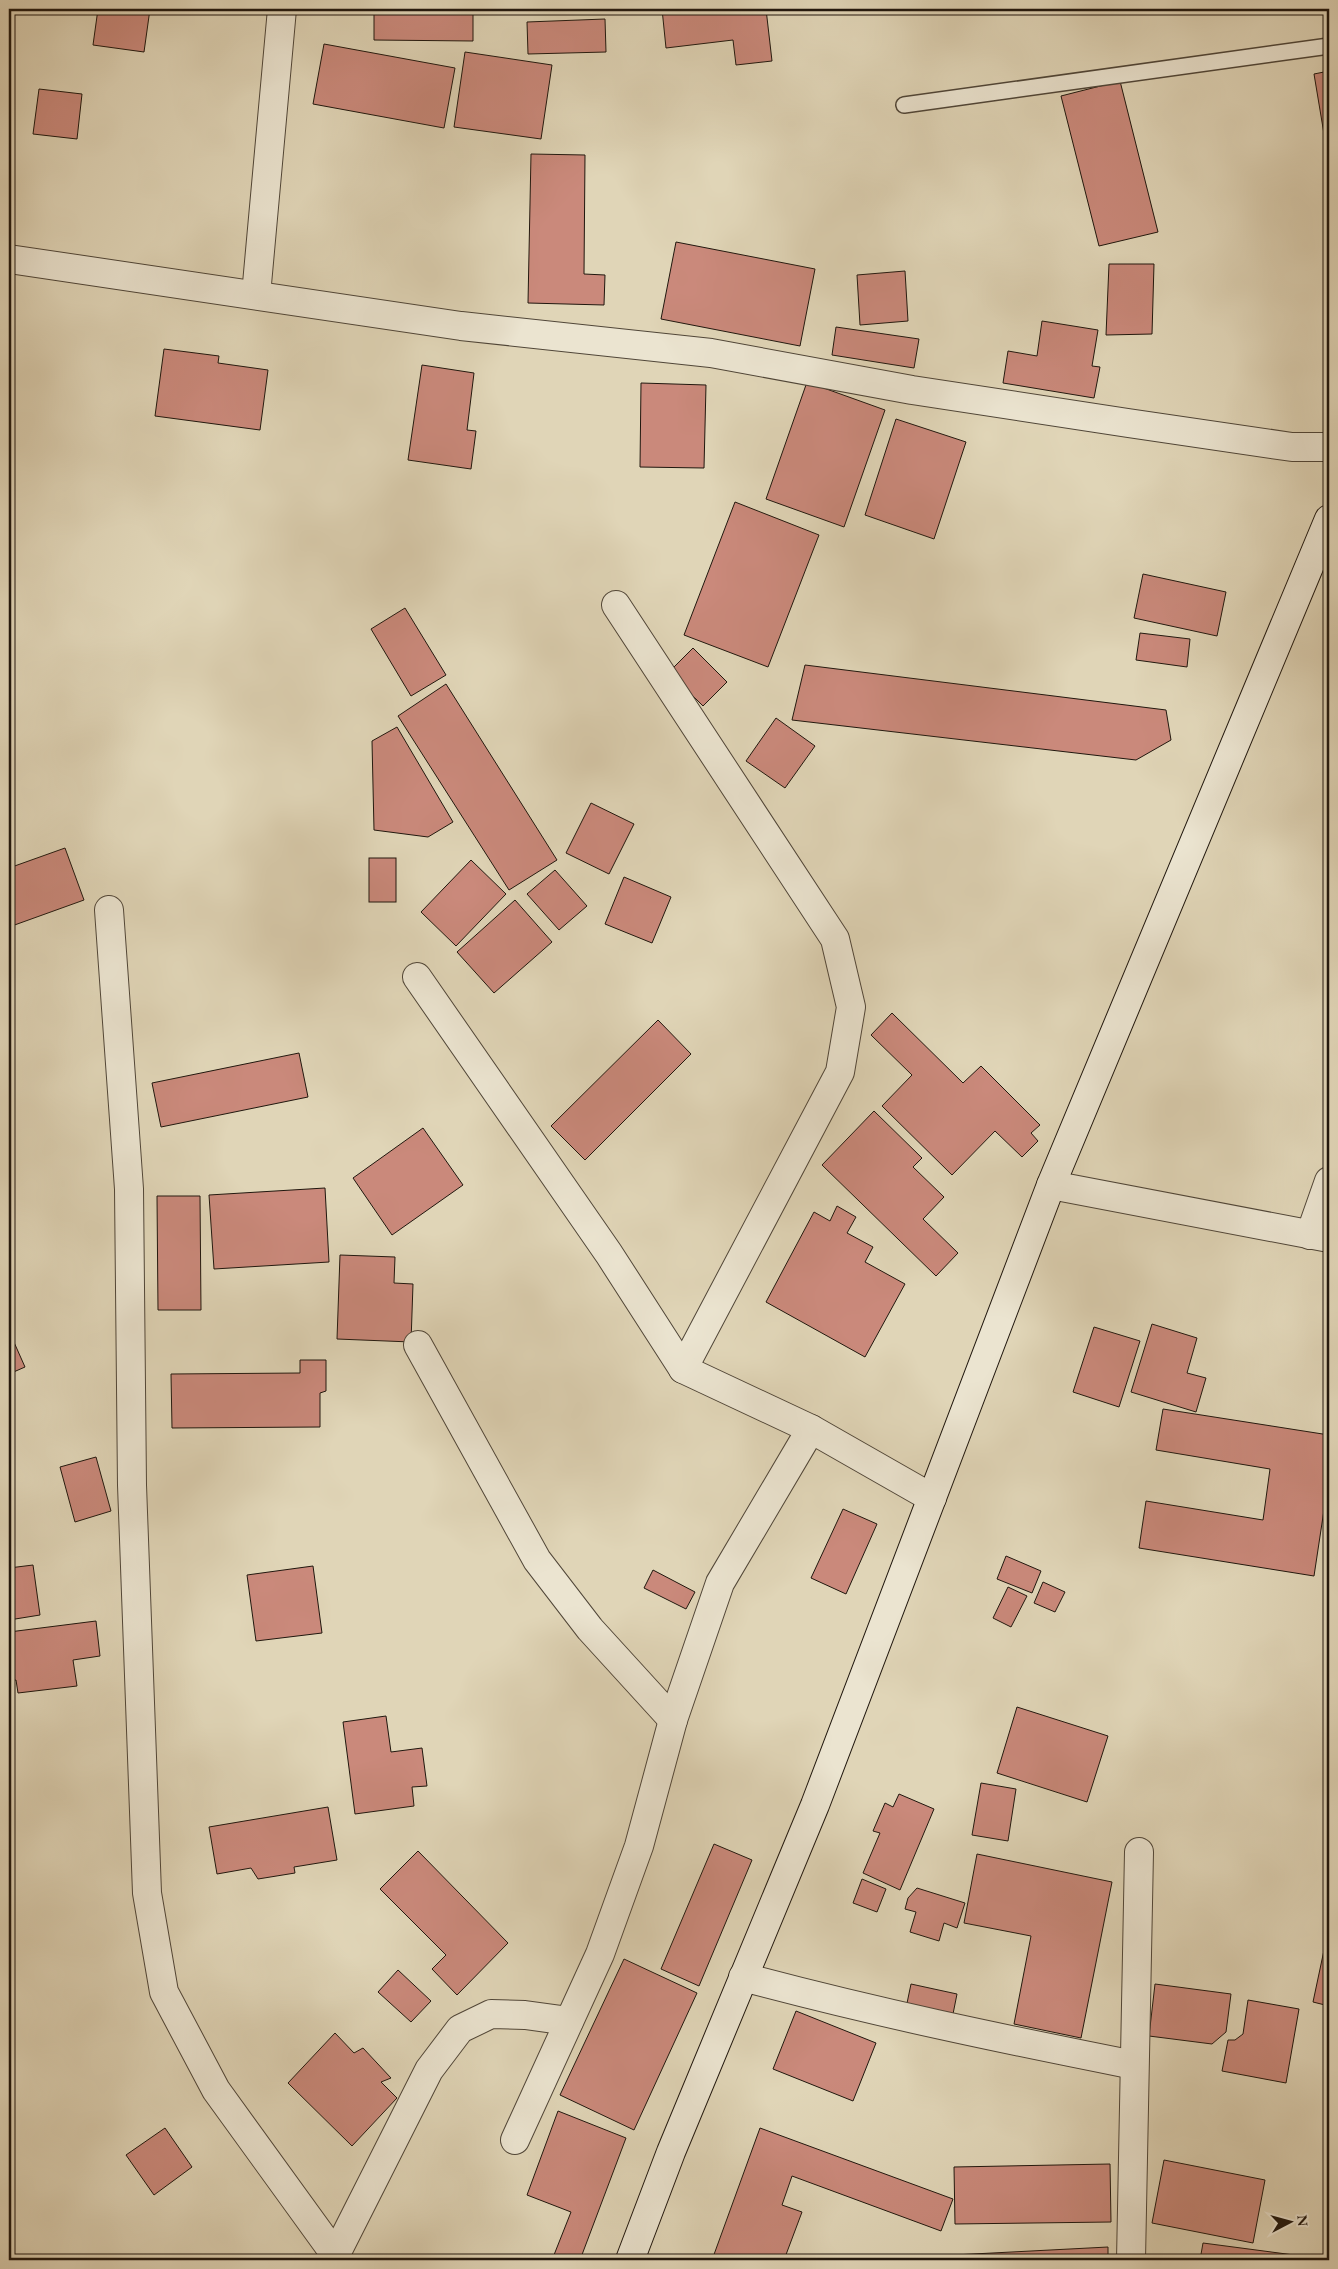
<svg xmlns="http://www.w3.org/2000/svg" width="1338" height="2269" font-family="'EB Garamond',serif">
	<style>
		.building { fill: #ca897b; stroke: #20170e }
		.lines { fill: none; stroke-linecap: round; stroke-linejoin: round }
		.lane-casing { stroke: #504638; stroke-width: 18 }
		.street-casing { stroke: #504638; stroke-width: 30 }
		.secondary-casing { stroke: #20170e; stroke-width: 30 }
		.lane { stroke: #ebe4d0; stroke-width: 15 }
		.street { stroke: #ebe4d0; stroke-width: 28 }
		.secondary { stroke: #ebe4d0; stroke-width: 28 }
	</style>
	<rect width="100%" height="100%" fill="#e0d5b7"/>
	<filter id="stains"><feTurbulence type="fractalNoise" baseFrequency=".004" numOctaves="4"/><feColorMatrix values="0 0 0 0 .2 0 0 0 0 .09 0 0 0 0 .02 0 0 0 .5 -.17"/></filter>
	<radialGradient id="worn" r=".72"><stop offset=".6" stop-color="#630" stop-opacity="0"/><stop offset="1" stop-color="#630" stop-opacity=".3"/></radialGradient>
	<g class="building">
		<polygon points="98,9 150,9 144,52 93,45"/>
		<polygon points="374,9 404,9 404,12 473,12 473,41 374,40"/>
		<polygon points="568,9 589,9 568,11"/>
		<polygon points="662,9 766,9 772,61 736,65 733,40 666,48"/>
		<polygon points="605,19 606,52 528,54 527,22"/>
		<polygon points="324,44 455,68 444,128 313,104"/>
		<polygon points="465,52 552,65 541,139 454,127"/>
		<polygon points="1329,71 1329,164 1314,74"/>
		<polygon points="1120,81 1158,232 1099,246 1061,96"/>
		<polygon points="39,89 82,94 77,139 33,134"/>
		<polygon points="531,154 585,155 584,274 605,275 604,305 528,303"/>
		<polygon points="676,242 815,269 800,346 661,319"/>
		<polygon points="1109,264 1154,264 1152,334 1106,335"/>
		<polygon points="905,271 908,321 860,325 857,275"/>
		<polygon points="1042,321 1098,330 1092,366 1100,367 1094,398 1003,383 1008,351 1037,356"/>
		<polygon points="836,327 919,339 914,368 832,355"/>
		<polygon points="164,349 219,356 218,363 268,370 260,430 155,416"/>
		<polygon points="422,365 474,373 467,430 476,431 471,469 408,460"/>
		<polygon points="807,382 885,410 844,527 766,499"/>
		<polygon points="641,383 706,385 704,468 640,467"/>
		<polygon points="896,419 966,442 934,539 865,515"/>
		<polygon points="735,502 819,535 768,667 684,635"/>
		<polygon points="1143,574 1226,592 1217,636 1134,618"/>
		<polygon points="405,608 446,675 411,696 371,629"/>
		<polygon points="1140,633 1190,639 1187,667 1136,660"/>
		<polygon points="693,648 727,682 703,706 669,672"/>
		<polygon points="805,665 1166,710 1171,740 1136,760 792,720"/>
		<polygon points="446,684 557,860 509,890 398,716"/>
		<polygon points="776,718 815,746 785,788 746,761"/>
		<polygon points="397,727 453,822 428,837 374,830 372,741"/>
		<polygon points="591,803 634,824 609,874 566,853"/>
		<polygon points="65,848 84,900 9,927 9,868"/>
		<rect x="369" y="858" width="27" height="44"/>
		<polygon points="471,860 506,894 456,946 421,912"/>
		<polygon points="555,870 587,906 559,930 527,894"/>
		<polygon points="624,877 671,897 652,943 605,924"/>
		<polygon points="515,900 552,942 494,993 457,952"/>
		<polygon points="892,1013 963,1083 981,1066 1040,1125 1031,1133 1038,1141 1022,1157 995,1131 952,1175 882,1106 912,1075 871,1035"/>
		<polygon points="658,1020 691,1054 585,1160 551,1126"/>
		<polygon points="299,1053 308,1097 161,1127 152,1083"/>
		<polygon points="874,1111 922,1158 913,1167 944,1197 923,1219 958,1253 936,1276 822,1165"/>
		<polygon points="423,1128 463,1185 392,1235 353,1178"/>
		<polygon points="325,1188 329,1262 214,1269 209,1195"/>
		<polygon points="157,1196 200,1196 201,1310 158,1310"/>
		<polygon points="837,1206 856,1217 847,1233 873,1247 865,1262 905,1284 865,1357 766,1302 814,1212 830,1221"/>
		<polygon points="340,1255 395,1257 394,1283 413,1284 411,1342 337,1339"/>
		<polygon points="1152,1324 1197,1338 1187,1373 1206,1378 1196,1412 1131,1392"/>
		<polygon points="1094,1327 1140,1341 1119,1407 1073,1392"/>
		<polygon points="9,1331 25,1367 9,1374"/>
		<polygon points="300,1360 326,1360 326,1391 320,1393 320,1427 172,1428 171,1374 300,1373"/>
		<polygon points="1163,1409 1329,1435 1329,1477 1314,1576 1139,1548 1146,1501 1263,1520 1270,1469 1156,1450"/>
		<polygon points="96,1457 111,1511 75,1522 60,1467"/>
		<polygon points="843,1509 877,1524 846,1594 811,1578"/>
		<polygon points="1006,1556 1041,1571 1032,1593 997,1579"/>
		<polygon points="33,1565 40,1615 9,1620 9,1568"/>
		<polygon points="313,1566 322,1633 256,1641 247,1575"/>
		<polygon points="653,1570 695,1592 686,1609 644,1588"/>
		<polygon points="1043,1582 1065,1592 1055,1612 1034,1603"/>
		<polygon points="1008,1587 1027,1596 1011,1627 993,1618"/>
		<polygon points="96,1621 100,1656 73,1660 77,1686 18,1693 16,1680 9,1681 9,1632"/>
		<polygon points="1017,1707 1108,1736 1087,1802 997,1773"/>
		<polygon points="386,1716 391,1752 422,1748 427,1786 412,1787 414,1806 355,1814 343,1722"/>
		<polygon points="981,1783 1016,1789 1008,1841 972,1835"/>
		<polygon points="899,1794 934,1809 900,1890 863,1873 880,1833 873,1831 885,1803 893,1807"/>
		<polygon points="328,1807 337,1860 294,1867 295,1873 258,1879 251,1868 217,1874 209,1827"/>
		<polygon points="714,1844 752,1860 699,1986 661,1969"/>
		<polygon points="418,1851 508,1943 457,1995 432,1969 446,1955 380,1889"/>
		<polygon points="977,1854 1112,1882 1081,2038 1014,2024 1031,1936 964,1923"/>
		<polygon points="862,1879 886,1889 877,1912 853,1903"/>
		<polygon points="917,1888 965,1903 957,1928 944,1923 939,1941 910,1932 916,1912 905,1909 908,1898"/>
		<polygon points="1327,1936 1329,1937 1329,2006 1313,2002"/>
		<polygon points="624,1959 697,1993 634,2130 560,2095"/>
		<polygon points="398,1970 431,2001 411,2022 378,1992"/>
		<polygon points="911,1984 957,1994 952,2019 906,2008"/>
		<polygon points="1155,1984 1231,1994 1226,2032 1212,2044 1149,2036"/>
		<polygon points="1248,2000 1299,2009 1286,2083 1222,2071 1228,2040 1235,2040 1243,2034"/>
		<polygon points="796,2011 876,2043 853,2101 773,2069"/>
		<polygon points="335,2033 354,2053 363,2048 391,2078 381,2082 397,2098 352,2146 288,2083"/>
		<polygon points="558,2111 626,2138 580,2260 552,2260 571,2212 527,2195"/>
		<polygon points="165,2128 192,2167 154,2195 126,2155"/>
		<polygon points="760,2128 953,2199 941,2231 792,2176 782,2205 802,2212 784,2260 712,2260"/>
		<polygon points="1164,2160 1265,2180 1253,2243 1152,2223"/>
		<polygon points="1110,2164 1111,2222 955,2224 954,2167"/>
		<polygon points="1203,2243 1294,2255 1293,2260 1200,2260"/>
		<polygon points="1108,2247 1108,2260 954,2260 954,2255"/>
	</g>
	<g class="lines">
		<defs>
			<polyline id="lane" points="904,105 1329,46"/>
			<g id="street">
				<polyline points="9,259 461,326 711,353 912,390 1128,423 1292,447 1329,447"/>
				<polyline points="256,295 282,9"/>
				<polyline points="616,605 835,939 851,1007 840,1072 683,1369"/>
				<polyline points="109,910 129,1189 132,1485 147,1893 164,1992 216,2090 339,2260"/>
				<polyline points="417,977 609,1254 683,1369 811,1429 932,1498"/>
				<polyline points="1051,1185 1329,1238"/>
				<polyline points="1310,1235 1329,1181"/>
				<polyline points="418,1345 537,1560 590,1629 673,1720"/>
				<path d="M743,1977C873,2012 1003,2039 1134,2065"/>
				<polyline points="515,2140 600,1954 639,1846 673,1720 720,1583 811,1429"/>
				<polyline points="335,2256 429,2070 460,2029 491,2014 525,2015 569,2021"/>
				<polyline points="1131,2260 1139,1852"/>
			</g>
			<polyline id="secondary" points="630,2260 671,2152 815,1805 1051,1185 1329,519"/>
		</defs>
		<use href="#lane" class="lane-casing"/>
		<use href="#street" class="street-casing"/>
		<use href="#secondary" class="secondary-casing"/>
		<use href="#lane" class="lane"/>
		<use href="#street" class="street"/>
		<use href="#secondary" class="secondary"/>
	</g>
	<rect width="1338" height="2269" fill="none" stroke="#e0d5b7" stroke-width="30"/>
	<rect x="10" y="10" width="1318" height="2249" fill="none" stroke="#20170e" stroke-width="2.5"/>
	<rect x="15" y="15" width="1308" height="2239" fill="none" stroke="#20170e"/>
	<g transform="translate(1290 2222) rotate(84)" stroke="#ebe4d0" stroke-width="4" paint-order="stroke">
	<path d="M0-4L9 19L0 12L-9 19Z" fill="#20170e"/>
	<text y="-8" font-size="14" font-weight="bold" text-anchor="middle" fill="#20170e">N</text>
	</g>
	<rect width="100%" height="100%" filter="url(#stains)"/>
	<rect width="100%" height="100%" fill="url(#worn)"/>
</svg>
